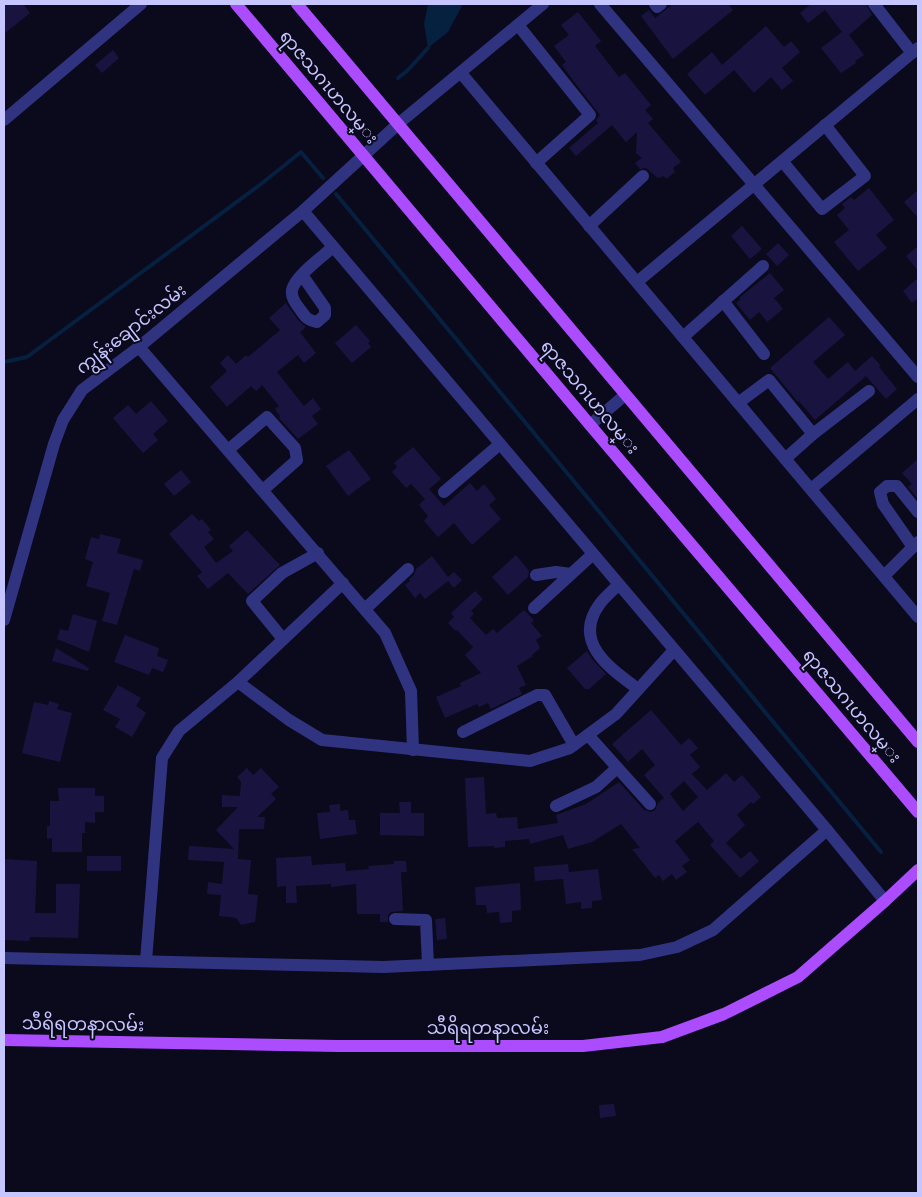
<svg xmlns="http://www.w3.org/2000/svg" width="922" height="1197" font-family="'Roboto Condensed','Noto Sans Myanmar',sans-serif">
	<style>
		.water { fill: #06203f }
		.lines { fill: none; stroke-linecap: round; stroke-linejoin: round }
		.stream { stroke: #06203f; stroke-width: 4 }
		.building { fill: #19143f; fill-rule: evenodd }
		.minor { stroke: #303480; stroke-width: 12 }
		.major { stroke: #ac4cff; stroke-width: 12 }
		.labels { text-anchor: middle; stroke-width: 4; stroke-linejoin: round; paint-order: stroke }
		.street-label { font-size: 18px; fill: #c6c5ff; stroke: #0b091c }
	</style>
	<rect width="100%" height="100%" fill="#0b091c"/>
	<polygon class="water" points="428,4 463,4 448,32 428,48 424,24"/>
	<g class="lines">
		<g class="stream">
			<polyline points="398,78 407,71 428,48"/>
			<polyline points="336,194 881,852"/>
			<polyline points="4,362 27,357 261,184 301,152 323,178"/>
		</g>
	</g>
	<g class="building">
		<polygon points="4,4 23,4 30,13 4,34"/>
		<polygon points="673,4 728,4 733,10 673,59 641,16 649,10 655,18"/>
		<polygon points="811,4 866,4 872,15 849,35 864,55 855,61 856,63 841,73 821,48 842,32 825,10 808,23 800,13"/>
		<polygon points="578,12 601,41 595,46 619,77 625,73 651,105 645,110 653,119 648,123 681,162 673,168 675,172 666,179 664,176 658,178 646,168 640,169 635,163 642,158 636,153 637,132 626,142 612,125 576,156 569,148 598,123 596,120 600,115 572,79 562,65 566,62 554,46 569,35 561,25"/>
		<polygon points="766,26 784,47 791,41 800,52 782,68 793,81 782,90 771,77 754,93 734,70 705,95 687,74 712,52 722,65"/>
		<polygon points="113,50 119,58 102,73 95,65"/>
		<polygon points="869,188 894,220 876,235 887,248 858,271 834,242 849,230 837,215 845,208 842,204 851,197 854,200"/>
		<polygon points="918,190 918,218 904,202"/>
		<polygon points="742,226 762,249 750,259 731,236"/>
		<polygon points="778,243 789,255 777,266 766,254"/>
		<polygon points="918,246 918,271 906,256"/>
		<polygon points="770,273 784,290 774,298 783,309 767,322 759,312 750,320 736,303 741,299 739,298"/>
		<polygon points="918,278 918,298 912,303 903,291"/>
		<polygon points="286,303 298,320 306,327 300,332 316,353 304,363 298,355 277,372 304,406 313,398 321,409 312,416 318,424 298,439 279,418 280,416 275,409 279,406 262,385 256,391 251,386 227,407 210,387 227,371 220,363 228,355 236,364 246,355 248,357 280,330 269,318"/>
		<polygon points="829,317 845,335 813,362 828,379 848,362 855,371 872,356 881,366 879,367 897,389 886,399 866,376 815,420 799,401 798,402 770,368"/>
		<polygon points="356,325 370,341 368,343 371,347 352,363 335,343"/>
		<polygon points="151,401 168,421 153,434 158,440 143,453 113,418 128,405 136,414"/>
		<polygon points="413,447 441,479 429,489 444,506 470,483 477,491 484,484 496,499 489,505 501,519 472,545 454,523 438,537 424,521 428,516 419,505 425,499 411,484 406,488 392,472 397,467 394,463"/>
		<polygon points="349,450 371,479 348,496 326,466"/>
		<polygon points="918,459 918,499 908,487 912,484 902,473"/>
		<polygon points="181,470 191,482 174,496 164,484"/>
		<polygon points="192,514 199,521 202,519 211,530 208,532 214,539 204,547 216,563 233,551 229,546 247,530 280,565 248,594 228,573 208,589 197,576 202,572 169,534"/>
		<polygon points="100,534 121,539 117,553 143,560 140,571 134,569 117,625 102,621 110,593 86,586 93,562 85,559 91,537 99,539"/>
		<polygon points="516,555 529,571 528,577 508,595 492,577"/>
		<polygon points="432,556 448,577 454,572 462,580 454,588 448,581 425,599 420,593 415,598 405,585 410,581 409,579 414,575 416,569"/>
		<polygon points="475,591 483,599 471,611 474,614 470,618 486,635 493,629 497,633 524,610 534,620 531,623 542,636 536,640 540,648 532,655 533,656 517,666 526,685 519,688 522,694 491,709 488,703 479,707 477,704 445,718 436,697 461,686 460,683 481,673 465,655 473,647 457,630 456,631 448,623 454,617 451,613"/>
		<polygon points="73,614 97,621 89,652 57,639 60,629 68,631"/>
		<polygon points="125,635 159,648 157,656 168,660 163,672 152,668 149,675 114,662"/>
		<polygon points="56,648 89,668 88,671 52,661"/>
		<polygon points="587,651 592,659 606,674 589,689 585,689 567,668"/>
		<polygon points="118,685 141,698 136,706 146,713 132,737 115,727 120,719 103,710"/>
		<polygon points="49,701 59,704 57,709 72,713 60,762 22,753 34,702 48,705"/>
		<path d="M651,710L681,745L689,738L698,748L690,755L700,767L692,774L707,790L726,773L734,782L742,775L761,797L753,804L751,802L737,815L745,825L726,843L741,859L750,851L759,861L740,878L710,845L714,841L698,822L675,841L690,860L682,866L687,872L676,880L672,874L663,881L659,875L655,878L632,849L640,848L621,824L592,842L568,849L563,835L530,844L529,839L505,841V847L494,848V846L468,847L465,778L484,777L486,814L496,813L497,818L517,817L518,829L558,823L556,815L586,804L619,782L644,810L651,812L655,810L658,803L664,798L644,775L655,765L642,749L628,762L612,744ZM684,781L698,797L683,811L670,794Z"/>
		<polygon points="247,768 253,775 261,768 279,787 271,794 276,799 257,817 265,817 264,829 239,829 238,859 251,860 248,894 258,895 255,922 241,925 236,918 219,916 221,895 207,894 208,882 222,884 224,862 188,860 189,846 234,849 216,830 238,807 222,807 222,795 240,796 241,782 237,777"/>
		<polygon points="58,788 95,788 95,796 104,796 104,812 95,812 95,823 85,822 85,833 82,833 82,852 52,852 52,838 47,839 47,826 50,826 50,801 59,801"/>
		<polygon points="399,802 411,802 411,813 424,813 424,836 380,835 380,813 400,813"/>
		<polygon points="340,804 340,811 348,810 349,820 355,820 357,834 320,839 317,813 330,812 329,805"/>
		<rect x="87" y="856" width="34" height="15"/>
		<polygon points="311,856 312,865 345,863 346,871 369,869 368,866 394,864 394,861 406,861 407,872 401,872 403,911 391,912 388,915 388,922 380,922 380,914 357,914 356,884 331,887 331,884 296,886 297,903 286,903 286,886 277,887 276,858"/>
		<polygon points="4,859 37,861 35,913 56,913 56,884 80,884 78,938 30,937 29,941 4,940"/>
		<polygon points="568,864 569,872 598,869 602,900 592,901 592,908 581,909 581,902 566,904 563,879 535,881 534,867"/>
		<polygon points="520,883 521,910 512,911 512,922 500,923 499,912 487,913 486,905 476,905 475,887"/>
		<polygon points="445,918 447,939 437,940 435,919"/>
		<polygon points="614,1104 616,1116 600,1118 599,1105"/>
	</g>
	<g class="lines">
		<g class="minor">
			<polyline points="600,4 918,377"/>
			<polyline points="655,4 657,7 661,4"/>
			<polyline points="874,4 912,53"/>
			<polyline points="518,25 590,115 536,163"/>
			<polyline points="461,73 918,617"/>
			<polyline points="4,120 141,4"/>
			<polyline points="783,162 822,209 865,176 825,125"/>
			<polyline points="303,211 827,830 885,901"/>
			<polyline points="589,226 643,176"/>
			<path d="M302,275L325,308V315L317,322C306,320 305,316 299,308C295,303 291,296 292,290C295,276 322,257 333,247"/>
			<polyline points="637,282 918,48"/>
			<polyline points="723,301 764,354"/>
			<polyline points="683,337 763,266"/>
			<polyline points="139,347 385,633 411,691 413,750"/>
			<polyline points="738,403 769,380 813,434 785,459"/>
			<polyline points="590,425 625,395"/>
			<polyline points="813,434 869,391"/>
			<polyline points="228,450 267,417 295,448 297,460 263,490"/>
			<polyline points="811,489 918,399"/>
			<polyline points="444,492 500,444"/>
			<polyline points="913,547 883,504 880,492 887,486 897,486 918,512"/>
			<polyline points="536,575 556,572 571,574"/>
			<polyline points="884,576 918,542"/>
			<path d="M615,588C610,593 603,599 599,605C572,643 611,669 638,689"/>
			<polyline points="534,608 593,554"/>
			<polyline points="365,609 408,569"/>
			<polyline points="4,620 54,444 63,420 82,390 139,347 303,211 398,124 543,4"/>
			<polyline points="283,639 252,601 282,573 318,553"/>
			<polyline points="238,682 289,720 322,740 530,761 570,748 616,714 674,650"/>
			<polyline points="463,732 537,695 545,695 574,745"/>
			<polyline points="588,735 650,804"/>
			<polyline points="556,806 596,787 617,768"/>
			<polyline points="395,919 426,920 428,965"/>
			<polyline points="4,958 384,967 640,955 677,947 713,930 827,830"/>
			<polyline points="146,961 162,758 179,731 238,682 343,583"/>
		</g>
		<g class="major">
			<polyline points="236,4 590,425 918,812"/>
			<polyline points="297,4 918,742"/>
			<polyline points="4,1040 338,1046 583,1046 662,1037 724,1014 798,977 885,901 918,870"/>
		</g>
	</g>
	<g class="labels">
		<g class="street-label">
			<text transform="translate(329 87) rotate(50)" y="6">ရာဇသဂၤဟလမ္း</text>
			<text transform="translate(131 329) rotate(-38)" y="6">ကျွန်းချောင်းလမ်း</text>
			<text transform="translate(590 397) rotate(50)" y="6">ရာဇသဂၤဟလမ္း</text>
			<text transform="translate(852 706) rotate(50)" y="6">ရာဇသဂၤဟလမ္း</text>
			<text transform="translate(83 1024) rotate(1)" y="6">သီရိရတနာလမ်း</text>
			<text x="488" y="1034">သီရိရတနာလမ်း</text>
		</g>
	</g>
	<rect width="922" height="1197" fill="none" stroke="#c6c5ff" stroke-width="10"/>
</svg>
